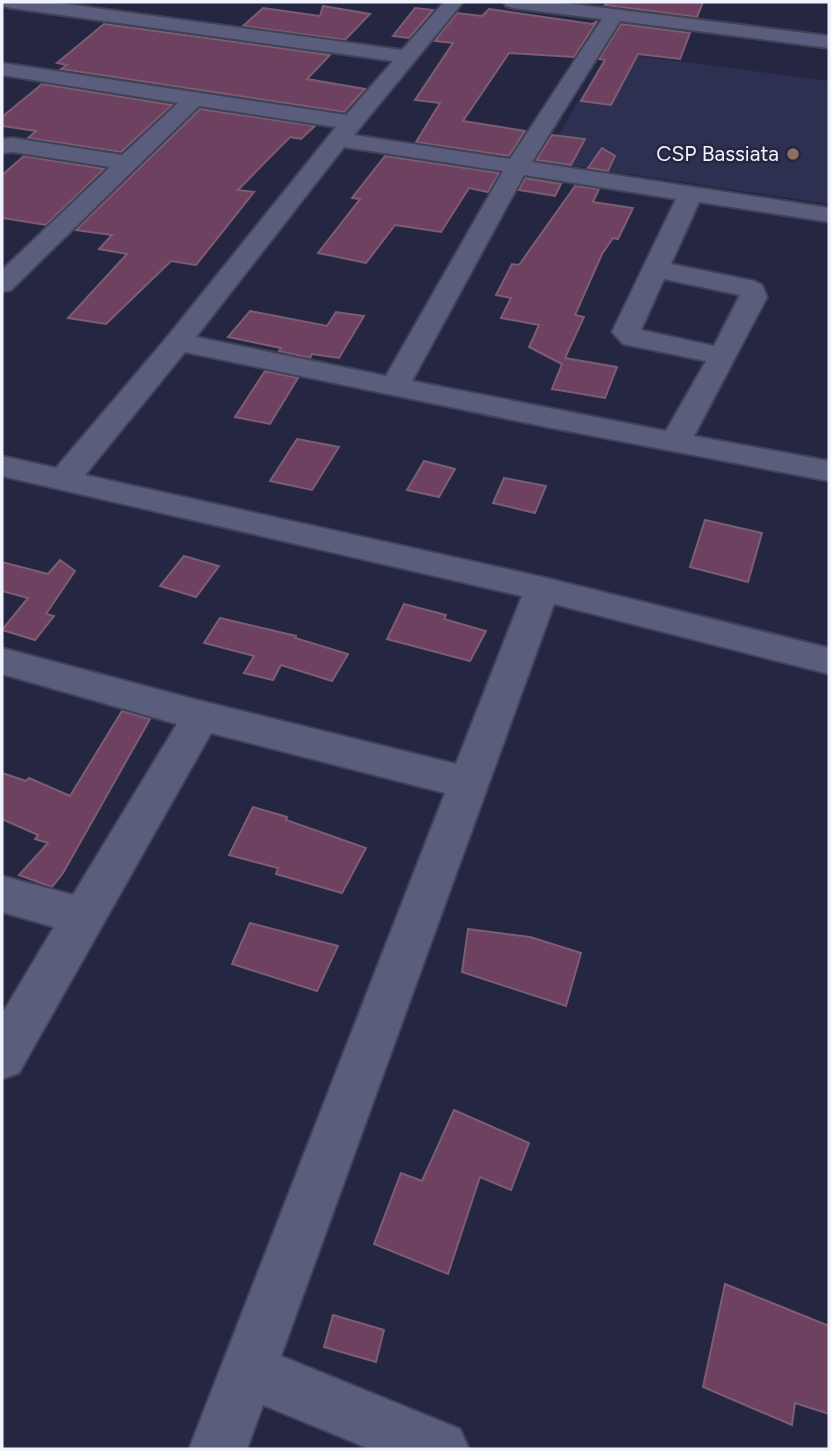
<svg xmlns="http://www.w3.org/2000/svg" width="831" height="1451" font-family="Figtree,sans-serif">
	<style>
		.built { fill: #2e3052 }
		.building { fill: #6f4161; stroke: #7c5d71; stroke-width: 2 }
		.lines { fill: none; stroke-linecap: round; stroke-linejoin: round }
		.minor-casing { stroke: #404257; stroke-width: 4 }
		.minor { fill: #5a5d7c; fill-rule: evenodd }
		.education-dot { fill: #8d6e63; stroke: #252742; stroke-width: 2.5 }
		.labels { text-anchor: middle; stroke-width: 5; stroke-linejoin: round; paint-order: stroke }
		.far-poi-label { font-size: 21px; fill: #f0f2fd; stroke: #252742; text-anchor: end }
	</style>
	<rect width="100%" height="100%" fill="#252742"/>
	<polygon class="built" points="608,52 829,81 829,204 543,161"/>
	<g class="building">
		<polygon points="608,2 703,2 697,17 605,5"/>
		<polygon points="323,6 370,14 345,40 243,26 263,8 320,16"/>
		<polygon points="415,8 433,10 409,38 393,36"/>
		<polygon points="489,9 592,24 597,21 574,57 509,53 463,121 525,131 509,156 416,142 440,103 415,100 453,43 435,41 457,13 482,16"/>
		<polygon points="104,24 330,55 307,79 365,89 344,112 61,69 67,65 57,63"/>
		<polygon points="621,24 690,33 680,59 638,54 611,105 581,101 605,60 599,59"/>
		<polygon points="42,84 172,105 121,152 28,138 36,131 2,126 2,117"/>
		<polygon points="200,109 315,126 301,139 290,137 238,190 254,192 196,265 171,261 106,324 68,318 127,254 99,249 112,235 76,230"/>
		<polygon points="552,135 585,139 571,165 536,160"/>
		<polygon points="602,148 615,156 608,171 588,168"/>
		<polygon points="24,156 104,169 46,225 2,218 2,175"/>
		<polygon points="385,156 499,173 488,192 469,188 441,232 395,225 366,263 318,253 360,199 352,198"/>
		<polygon points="525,178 561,184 555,196 519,190"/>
		<polygon points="575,186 599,189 593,202 633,208 618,239 613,238 602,254 575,315 584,317 565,358 617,367 605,398 552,389 562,364 529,347 539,325 501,318 511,298 496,295 512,264 519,265"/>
		<polygon points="250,311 327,326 336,312 364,316 339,358 312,354 310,358 279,351 281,348 228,337"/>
		<polygon points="265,371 298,378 270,424 235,417"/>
		<polygon points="297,439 339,447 312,490 270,481"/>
		<polygon points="424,461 455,469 439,497 407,490"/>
		<polygon points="504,478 546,486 535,513 493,503"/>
		<polygon points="705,520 762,533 748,582 690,567"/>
		<polygon points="184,556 219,566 196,597 160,586"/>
		<polygon points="60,560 75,571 46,614 54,616 35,640 2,630 28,598 2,591 2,562 48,574"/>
		<polygon points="404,604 446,615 444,619 486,631 470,661 387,639"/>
		<polygon points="220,618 296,636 295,638 348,654 332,681 281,665 273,680 244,673 254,656 204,643"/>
		<polygon points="122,711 150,719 63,873 52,887 19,875 48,843 35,839 38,835 2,819 2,773 26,781 29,778 70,796"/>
		<polygon points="253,807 287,817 286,820 366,848 342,893 276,874 278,868 229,855"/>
		<polygon points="250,923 338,946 317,991 232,964"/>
		<polygon points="468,929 530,937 581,953 566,1006 462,972"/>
		<polygon points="454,1110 529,1143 511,1190 480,1177 448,1274 374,1244 401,1173 422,1181"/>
		<polygon points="725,1284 829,1326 829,1414 795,1403 792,1425 703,1387"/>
		<polygon points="333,1315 384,1330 376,1362 324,1347"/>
	</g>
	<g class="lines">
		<defs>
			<path id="minor" d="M2,2H51L402,50L444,2H463L354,135L510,159L602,19L513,8L506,6L504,2H557L829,36V48L620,21L532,162L829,208V222L699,202L671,264L754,281L762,285L767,297L694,436L829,461V481L547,427L185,352L85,475L542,577L829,648V674L554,604L281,1356L460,1429L469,1449H370L263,1405L247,1449H189L445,793L211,733L19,1073L2,1079V1014L54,927L2,912V876L73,895L177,724L2,674V648L201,701L456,764L522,596L2,476V456L56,468L168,336L336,127L199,106L11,290L2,292V270L110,167L13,152L2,153V139L13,138L122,155L178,103L2,75V63L346,115L393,61L11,8L4,6ZM344,147L503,171L386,376L196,337ZM524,175L676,199L612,332L623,344L706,361L666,431L412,381ZM664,279L740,295L714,346L641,330Z"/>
		</defs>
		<use href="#minor" class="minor-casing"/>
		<use href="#minor" class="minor"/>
	</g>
	<circle class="education-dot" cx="793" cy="154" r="7"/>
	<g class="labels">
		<g class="far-poi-label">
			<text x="779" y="161">CSP Bassiata</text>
		</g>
	</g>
	<rect width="831" height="1451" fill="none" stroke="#f0f2fd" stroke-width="7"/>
</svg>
